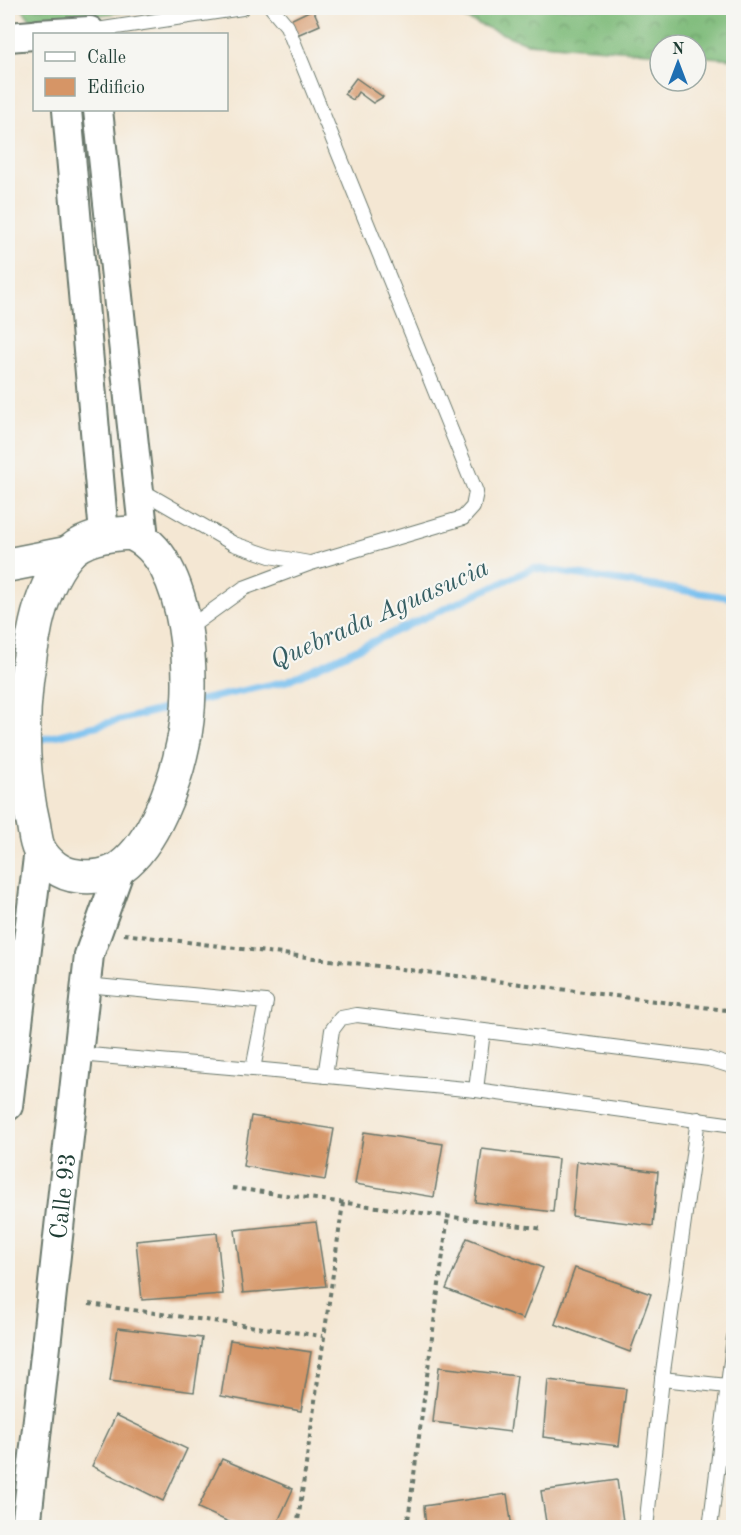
<svg xmlns="http://www.w3.org/2000/svg" width="741" height="1535" font-family="'Old Standard TT',serif">
	<style>
		.forest { fill: url(#forest-crowns); stroke: #507c58; stroke-width: 1.5 }
		.lines { fill: none; stroke-linecap: round; stroke-linejoin: round }
		.stream { stroke: #77bfef; stroke-width: 7 }
		.building { fill: #d69566 }
		.lane-casing { stroke: #6a786c; stroke-width: 16 }
		.street-casing { stroke: #6a786c; stroke-width: 32 }
		.secondary-casing { stroke: #6a786c; stroke-width: 36 }
		.path { stroke: #6a786c; stroke-width: 4; stroke-dasharray: 4.5 4.5; stroke-linecap: butt }
		.lane { stroke: #fff; stroke-width: 14 }
		.street { stroke: #fff; stroke-width: 28 }
		.secondary { stroke: #fff; stroke-width: 33 }
		.labels { text-anchor: middle; stroke-width: 4.5; stroke-linejoin: round; paint-order: stroke }
		.street-label { font-size: 24px; fill: #1f3d34; stroke: #f6f6f2 }
		.water-label { font-size: 26px; font-style: italic; fill: #355e63; stroke: #f6f6f2 }
	</style>
	<defs>
		<pattern id="forest-crowns" width="20" height="18" patternUnits="userSpaceOnUse" patternTransform="scale(1.5)"><rect width="20" height="18" fill="#80bc7b"/><path d="M2 6a3 3 0 1 1 6 0M12 15a3 3 0 1 1 6 0" fill="none" stroke="#689a66"/></pattern>
	</defs>
	<rect width="100%" height="100%" fill="#f6f6f2"/>
	<filter id="ink" filterUnits="userSpaceOnUse"><feTurbulence type="fractalNoise" baseFrequency=".0167" numOctaves="2"/><feDisplacementMap in="SourceGraphic" scale="12" xChannelSelector="R" yChannelSelector="G"/><feConvolveMatrix kernelMatrix="1 2 1 2 8 2 1 2 1" color-interpolation-filters="sRGB"/></filter>
	<filter id="wash" filterUnits="userSpaceOnUse"><feTurbulence type="fractalNoise" baseFrequency=".008" numOctaves="4" result="noise"/><feDisplacementMap in="SourceGraphic" scale="24" xChannelSelector="R" yChannelSelector="G"/><feGaussianBlur stdDeviation="1.35" result="paint"/><feColorMatrix in="noise" values="0 0 0 0 0 0 0 0 0 0 0 0 0 0 0 0 0 1.4 0 .05"/><feComposite in="paint" operator="in"/></filter>
	<g filter="url(#wash)">
		<rect width="100%" height="100%" fill="#f4e7d3"/>
		<g class="forest">
			<polygon points="21,8 159,8 83,17 30,19"/>
			<polygon points="445,8 733,8 733,59 696,56 696,45 660,45 660,53 526,43 468,20"/>
		</g>
		<g class="lines">
			<g class="stream">
				<polyline points="197,701 287,681 533,568 734,598"/>
				<polyline points="31,738 43,739 180,705"/>
			</g>
		</g>
		<g id="blocks">
			<g class="building">
				<polygon points="313,9 320,25 297,35 290,20"/>
				<polygon points="356,78 383,97 373,103 358,92 353,100 344,94"/>
				<polygon points="251,1116 334,1129 325,1180 243,1166"/>
				<polygon points="364,1132 443,1144 434,1197 355,1184"/>
				<polygon points="482,1149 558,1159 553,1212 475,1202"/>
				<polygon points="577,1161 658,1172 653,1226 572,1216"/>
				<polygon points="316,1222 326,1286 243,1293 235,1230"/>
				<polygon points="217,1233 223,1294 142,1300 136,1241"/>
				<polygon points="467,1238 543,1268 523,1319 446,1289"/>
				<polygon points="575,1268 651,1294 630,1352 555,1324"/>
				<polygon points="118,1328 202,1338 194,1392 110,1381"/>
				<polygon points="230,1340 311,1352 301,1411 221,1396"/>
				<polygon points="439,1367 517,1376 510,1432 433,1422"/>
				<polygon points="548,1380 626,1389 619,1446 543,1437"/>
				<polygon points="116,1415 187,1449 163,1501 92,1466"/>
				<polygon points="222,1459 293,1489 275,1528 242,1528 198,1508"/>
				<polygon points="617,1480 624,1528 547,1528 541,1491"/>
				<polygon points="507,1494 512,1528 426,1528 424,1506"/>
			</g>
		</g>
	</g>
	<g filter="url(#ink)">
		<use href="#blocks" fill-opacity="0" stroke="#6a786c" stroke-width="1.5"/>
		<g class="lines">
			<defs>
				<g id="lane">
					<polyline points="90,31 242,8"/>
					<polyline points="139,489 234,544 270,556 309,563"/>
					<polyline points="186,630 244,588 311,563 463,518 473,507 476,492 287,26 272,8"/>
					<polyline points="78,1054 253,1069 266,1002 86,985"/>
					<polyline points="253,1069 476,1090 734,1125"/>
					<polyline points="325,1076 332,1030 341,1018 357,1015 709,1059 734,1067"/>
					<polyline points="476,1090 483,1031"/>
					<polyline points="662,1379 727,1386"/>
					<polyline points="646,1528 662,1379 698,1119"/>
					<polyline points="710,1528 734,1337"/>
				</g>
				<g id="street">
					<polyline points="38,34 90,31 90,34"/>
					<polyline points="8,37 34,35"/>
					<polyline points="67,110 104,534"/>
					<polyline points="98,110 144,538"/>
					<polyline points="8,1106 39,849"/>
					<path id="s1" d="M26,1528L89,955L120,869"/>
				</g>
				<g id="secondary">
					<path d="M130,533C192,556 196,689 183,744C175,783 154,843 121,867C110,876 92,878 78,876C62,875 46,863 39,849C35,841 35,831 33,822C18,758 22,689 36,624C41,601 52,573 68,554C82,538 110,534 130,533Z"/>
					<polyline points="8,565 69,553"/>
				</g>
			</defs>
			<use href="#lane" class="lane-casing"/>
			<use href="#street" class="street-casing"/>
			<use href="#secondary" class="secondary-casing"/>
			<g class="path">
				<polyline points="124,934 734,1011"/>
				<polyline points="232,1188 544,1229"/>
				<polyline points="89,1304 322,1336"/>
				<polyline points="297,1528 343,1203"/>
				<polyline points="407,1528 448,1216"/>
			</g>
			<use href="#lane" class="lane"/>
			<use href="#street" class="street"/>
			<use href="#secondary" class="secondary"/>
		</g>
	</g>
	<g class="labels">
		<g class="street-label">
			<text dy="8" stroke="none"><textPath href="#s1" startOffset="334">Calle 93</textPath></text>
		</g>
		<g class="water-label">
			<text transform="translate(379 613) rotate(-24)" y="9">Quebrada Aguasucia</text>
		</g>
	</g>
	<rect width="741" height="1535" fill="none" stroke="#f6f6f2" stroke-width="30"/>
	<rect x="33" y="33" width="195" height="78" fill="#f6f6f2" stroke="#a0aca6" stroke-width="1.5"/>
	<rect x="45" y="52" width="30" height="9" fill="#ffffff" stroke="#a0aca6" stroke-width="1.5"/>
	<text x="87" y="63" font-size="18" fill="#1f3d34">Calle</text>
	<rect x="45" y="78" width="30" height="18" fill="#d69566" stroke="#a0aca6" stroke-width="1.5"/>
	<text x="87" y="93" font-size="18" fill="#1f3d34">Edificio</text>
	<g transform="translate(678 63)"><circle r="28" fill="#f6f6f2" stroke="#a0aca6" stroke-width="1.5"/>
	<path d="M0-4.5L10 22L0 15L-10 22Z" fill="#1f6fb2"/>
	<text y="-9" font-size="16" font-weight="bold" text-anchor="middle" fill="#1f3d34">N</text>
	</g>
</svg>
